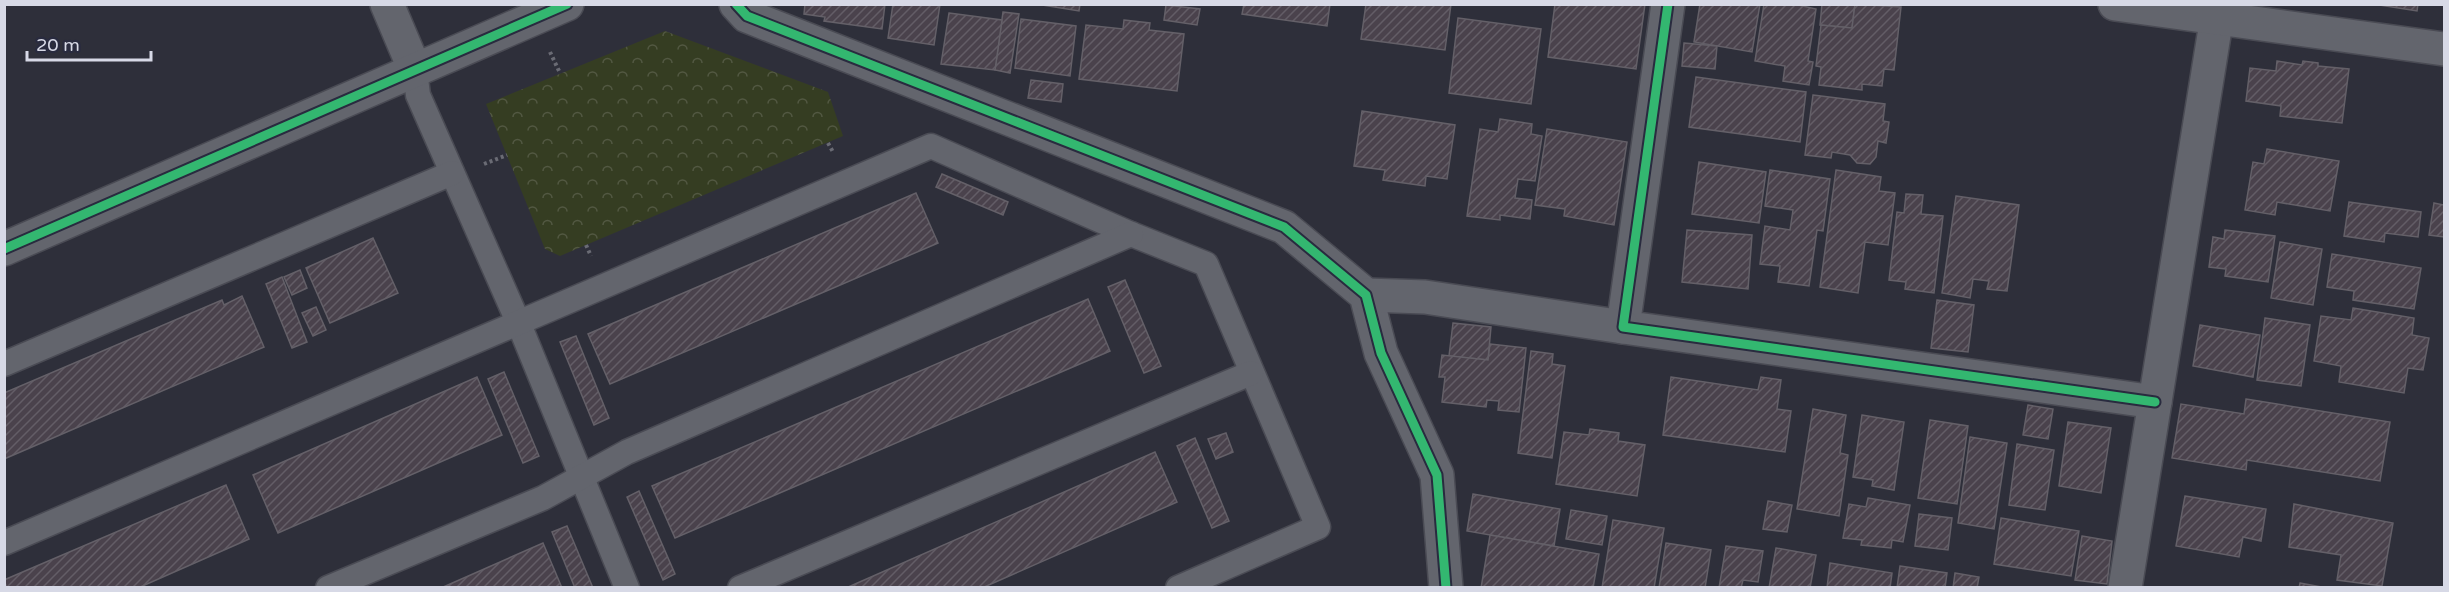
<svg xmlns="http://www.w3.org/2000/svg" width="2449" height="592" font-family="'Varela Round',sans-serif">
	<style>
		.forest { fill: url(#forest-crowns) }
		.building { fill: url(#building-hatch); stroke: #646068; stroke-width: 1.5 }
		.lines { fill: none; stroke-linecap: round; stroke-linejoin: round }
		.service-casing { stroke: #4a4b54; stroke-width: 27 }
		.minor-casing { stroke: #4a4b54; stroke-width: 36 }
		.tertiary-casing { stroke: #4a4b54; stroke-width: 36 }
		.path { stroke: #6a6b74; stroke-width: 4; stroke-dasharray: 3 3; stroke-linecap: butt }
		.service { stroke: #63656d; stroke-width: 24 }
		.minor { stroke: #63656d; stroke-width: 33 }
		.tertiary { stroke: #63656d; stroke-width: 33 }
		.cycleway-casing { stroke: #292b3f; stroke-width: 13 }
		.cycleway { stroke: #33b770; stroke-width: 9 }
	</style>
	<defs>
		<pattern id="forest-crowns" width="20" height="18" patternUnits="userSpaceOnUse" patternTransform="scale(1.5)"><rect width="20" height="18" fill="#353d22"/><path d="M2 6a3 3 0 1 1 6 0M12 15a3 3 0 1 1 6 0" fill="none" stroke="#525842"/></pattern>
		<pattern id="building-hatch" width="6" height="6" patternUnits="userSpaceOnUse" patternTransform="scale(1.5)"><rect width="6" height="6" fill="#4a424c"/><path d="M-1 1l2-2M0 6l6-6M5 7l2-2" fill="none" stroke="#635d66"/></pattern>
	</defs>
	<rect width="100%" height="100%" fill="#2e2f3a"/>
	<polygon class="forest" points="665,31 828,92 843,136 560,256 545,249 486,104"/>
	<g class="building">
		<polygon points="805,4 885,4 882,29 824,21 825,17 804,14"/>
		<polygon points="893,4 940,4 934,45 888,38"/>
		<polygon points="1036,4 1080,4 1079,11"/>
		<polygon points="1244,4 1330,4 1327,26 1242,14"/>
		<polygon points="1366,4 1451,4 1445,50 1361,39"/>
		<polygon points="1555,4 1645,4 1636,69 1548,57"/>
		<polygon points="1700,4 1760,4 1752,52 1694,42"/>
		<polygon points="1764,4 1794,4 1816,9 1808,61 1813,62 1809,85 1783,81 1785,66 1755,61"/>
		<polygon points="1822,4 1855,4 1852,28 1820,25"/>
		<polygon points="1855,4 1901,7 1894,70 1884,69 1882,86 1862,84 1862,90 1819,85 1821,67 1816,66 1821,25 1852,28"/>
		<polygon points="2373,4 2418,4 2417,11"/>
		<polygon points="1166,5 1200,9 1197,25 1164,20"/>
		<polygon points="1003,12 1019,14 1010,73 995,70"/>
		<polygon points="949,13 1002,20 995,70 941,64"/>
		<polygon points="1458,18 1541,29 1531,104 1449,93"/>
		<polygon points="1021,19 1076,26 1070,76 1015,68"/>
		<polygon points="1124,20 1150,23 1149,30 1184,34 1177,91 1079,79 1086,25 1123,29"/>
		<polygon points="1684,43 1717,46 1715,69 1682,66"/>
		<polygon points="2277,61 2302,65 2303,61 2318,63 2318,66 2349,69 2342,123 2280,116 2281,106 2246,101 2250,68 2276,71"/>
		<polygon points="1696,77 1806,92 1800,142 1689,127"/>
		<polygon points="1031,80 1063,84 1061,102 1028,98"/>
		<polygon points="1813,95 1885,104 1883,121 1889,122 1886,143 1878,141 1876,157 1870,164 1857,163 1850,155 1832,152 1831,158 1805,155"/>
		<polygon points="1362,111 1455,125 1447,179 1426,176 1425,186 1383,180 1385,170 1354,166"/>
		<polygon points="1500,119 1532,124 1531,134 1542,136 1535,181 1518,179 1515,198 1532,200 1530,219 1500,215 1500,220 1467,216 1480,129 1498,132"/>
		<polygon points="1547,129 1627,142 1614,225 1564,216 1565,209 1535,205"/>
		<polygon points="2267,149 2339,161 2330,211 2277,202 2275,215 2245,210 2253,162 2264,164"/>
		<polygon points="1699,162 1766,172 1759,223 1692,214"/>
		<polygon points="1770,170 1830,179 1823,231 1817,230 1809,286 1778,282 1780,266 1760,264 1765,226 1790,230 1793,210 1765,206"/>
		<polygon points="1836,170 1881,177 1879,191 1895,193 1888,245 1865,242 1858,293 1820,287"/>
		<polygon points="942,174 1008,202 1003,215 936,187"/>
		<polygon points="916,193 938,243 610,384 588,334"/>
		<polygon points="1906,194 1923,195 1921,214 1943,216 1934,293 1905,289 1906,282 1889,280 1897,212 1904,213"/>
		<polygon points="1956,196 2019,205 2007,291 1987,289 1989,281 1973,279 1970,298 1942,293"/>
		<polygon points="2349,202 2421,212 2418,237 2385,233 2384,242 2344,236"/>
		<polygon points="2434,203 2444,205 2444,237 2429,235"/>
		<polygon points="1687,230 1752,235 1748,289 1682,282"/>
		<polygon points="2225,230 2275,236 2268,282 2225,276 2226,269 2209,267 2213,237 2224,239"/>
		<polygon points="373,238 398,293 330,323 306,268"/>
		<polygon points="2280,242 2322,249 2313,305 2271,298"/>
		<polygon points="2332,254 2421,268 2414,309 2353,300 2354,291 2327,287"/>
		<polygon points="300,270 307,288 292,295 284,277"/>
		<polygon points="282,277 307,342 292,348 266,284"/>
		<polygon points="1125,280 1161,366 1144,373 1108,287"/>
		<polygon points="242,296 264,347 4,459 4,393 222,300 224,305"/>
		<polygon points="1088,299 1110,351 675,538 652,486"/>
		<polygon points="1937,300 1974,305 1968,352 1931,348"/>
		<polygon points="316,307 326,330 313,336 302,313"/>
		<polygon points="2353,308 2414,318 2412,335 2429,338 2423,370 2408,368 2404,393 2339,382 2341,366 2314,361 2321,316 2351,320"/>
		<polygon points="2265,318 2310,325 2301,386 2257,380"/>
		<polygon points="1453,323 1491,327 1488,360 1449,356"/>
		<polygon points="2200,325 2260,335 2253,377 2193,366"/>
		<polygon points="576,336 609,418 594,425 560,342"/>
		<polygon points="1490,344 1526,348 1519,412 1498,410 1499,401 1487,400 1486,407 1442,402 1445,377 1439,377 1442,355 1488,360"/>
		<polygon points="1531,351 1553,354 1552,364 1565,366 1552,458 1518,453"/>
		<polygon points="504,372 539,456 523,463 488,379"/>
		<polygon points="477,377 502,435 278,533 253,475"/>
		<polygon points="1671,377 1758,390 1761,377 1781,380 1777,409 1791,411 1785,452 1663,435"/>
		<polygon points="2246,399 2390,422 2380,481 2247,460 2246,470 2172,458 2181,404 2244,414"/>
		<polygon points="2028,405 2053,409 2048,439 2023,435"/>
		<polygon points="1813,409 1846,415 1840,453 1848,455 1839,516 1797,509"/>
		<polygon points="1862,415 1904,422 1894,490 1872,486 1873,480 1853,477"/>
		<polygon points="1930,420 1968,426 1957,504 1918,498"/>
		<polygon points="2068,422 2111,428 2101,493 2059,486"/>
		<polygon points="1590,429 1619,433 1618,441 1645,445 1637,496 1556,484 1564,432 1589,435"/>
		<polygon points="1226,433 1233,452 1216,459 1208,439"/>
		<polygon points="1970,437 2007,443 1994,529 1958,523"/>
		<polygon points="1195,438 1229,521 1212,528 1177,446"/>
		<polygon points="2017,444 2054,450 2045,510 2009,505"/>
		<polygon points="1155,452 1177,502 982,588 846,588"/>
		<polygon points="226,485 249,539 138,588 7,588 4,580"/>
		<polygon points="639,491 675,574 663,580 627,497"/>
		<polygon points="1473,494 1560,509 1554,546 1467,531"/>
		<polygon points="2185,496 2266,509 2261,541 2243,537 2239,557 2176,546"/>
		<polygon points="1868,498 1910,505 1903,542 1892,540 1891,548 1861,545 1862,540 1843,538 1849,504 1866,507"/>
		<polygon points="1768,501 1792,505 1787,532 1763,529"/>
		<polygon points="2294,504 2393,523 2382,586 2337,580 2341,555 2289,547"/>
		<polygon points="1571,510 1607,516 1602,545 1566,539"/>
		<polygon points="1919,514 1952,518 1948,550 1915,546"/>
		<polygon points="2001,518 2079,531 2071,576 1994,564"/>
		<polygon points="1613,520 1664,528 1654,588 1602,588"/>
		<polygon points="567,526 593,588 575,588 552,532"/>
		<polygon points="1490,535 1599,554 1593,588 1481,588"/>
		<polygon points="2082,536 2112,541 2107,584 2075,580"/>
		<polygon points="543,543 562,588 441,588"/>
		<polygon points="1666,543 1711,550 1705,588 1659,588"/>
		<polygon points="1726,546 1763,551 1758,582 1743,580 1741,588 1719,588"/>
		<polygon points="1776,548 1816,555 1810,588 1769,588"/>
		<polygon points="1830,563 1892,573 1890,588 1827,588"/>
		<polygon points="1900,566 1947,573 1945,588 1897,588"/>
		<polygon points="1955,573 1979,577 1977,588 1953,588"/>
		<polygon points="2300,583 2327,588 2299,588"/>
	</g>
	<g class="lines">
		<defs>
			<g id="service">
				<polyline points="415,70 418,95 519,324 627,588"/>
				<polyline points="4,364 452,173"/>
				<polyline points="4,543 931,146 1131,234 1206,264 1318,527 1178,588"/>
				<polyline points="328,588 543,498 627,452 1131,234"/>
				<polyline points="740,588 1251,373"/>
			</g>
			<g id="minor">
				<polyline points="387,4 415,70"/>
				<polyline points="736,4 747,16 1284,227 1366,295 1381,353 1437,475 1446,588"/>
				<polyline points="1668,4 1623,327 2155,402"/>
				<polyline points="1366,295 1425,297 1623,327"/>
				<polyline points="2125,588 2219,4"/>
			</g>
			<g id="tertiary">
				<polyline points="2115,4 2444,49"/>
				<polyline points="4,249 567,4"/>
			</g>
		</defs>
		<use href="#service" class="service-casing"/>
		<use href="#minor" class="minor-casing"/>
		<use href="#tertiary" class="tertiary-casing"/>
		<g class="path">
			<polyline points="550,52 560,73"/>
			<polyline points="828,143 833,152"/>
			<polyline points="484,164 507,155"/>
			<polyline points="586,245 591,256"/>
		</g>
		<use href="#service" class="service"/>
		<use href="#minor" class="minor"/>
		<use href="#tertiary" class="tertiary"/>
		<defs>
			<g id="cycleway">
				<polyline points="736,4 747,16 1284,227 1366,295 1381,353 1437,475 1446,588"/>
				<polyline points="1668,4 1623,327 2155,402"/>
				<polyline points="4,249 567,4"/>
			</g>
		</defs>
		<use href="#cycleway" class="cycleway-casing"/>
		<use href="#cycleway" class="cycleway"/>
	</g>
	<rect width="2449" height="592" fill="none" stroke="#d7d9e6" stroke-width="12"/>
	<path d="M27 51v9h124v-9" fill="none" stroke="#d7d9e6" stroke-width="3"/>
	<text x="36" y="51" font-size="18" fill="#d7d9e6" stroke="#292b3f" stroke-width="4.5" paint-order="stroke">20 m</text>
</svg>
